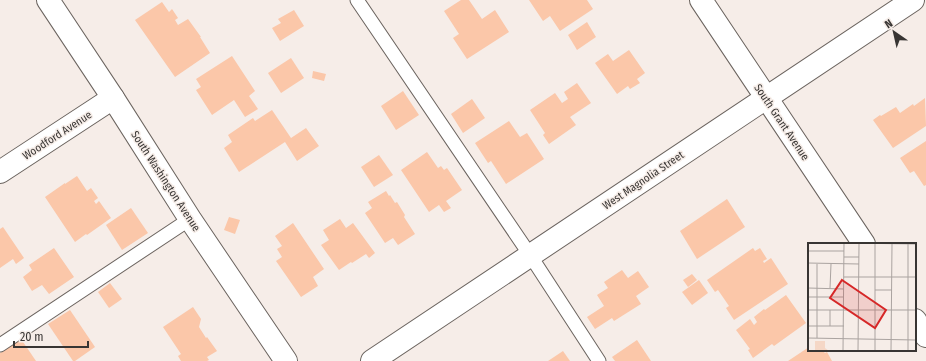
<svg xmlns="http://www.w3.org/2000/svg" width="926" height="361" font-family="'Fira Sans Condensed',sans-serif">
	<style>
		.building { fill: #fbc7a9 }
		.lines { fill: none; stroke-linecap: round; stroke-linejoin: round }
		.lane-casing { stroke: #6b645f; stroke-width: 15 }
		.street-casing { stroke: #6b645f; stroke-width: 24 }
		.lane { stroke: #fff; stroke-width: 13 }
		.street { stroke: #fff; stroke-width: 22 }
		.labels { text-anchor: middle; stroke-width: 3; stroke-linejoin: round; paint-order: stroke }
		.street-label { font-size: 11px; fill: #383533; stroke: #f6ede8 }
		.inset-road { fill: none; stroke: #aaa3a0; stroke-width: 1 }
		.view { fill: #d62828; fill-opacity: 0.15; stroke: #d62828; stroke-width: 2 }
		.inset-edge { fill: none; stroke: #383533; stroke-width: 2 }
	</style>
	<rect width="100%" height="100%" fill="#f6ede8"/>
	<g class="building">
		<polygon points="461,0 469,0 482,19 495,10 509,32 467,59 453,38 459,34 444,11"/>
		<polygon points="529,0 587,0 593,9 560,31 550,16 543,21"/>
		<polygon points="162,2 169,12 172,9 178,18 175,20 178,25 188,19 201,37 200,37 210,53 175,77 135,20"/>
		<polygon points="294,10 304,26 280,41 272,28 281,23 278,19"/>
		<polygon points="587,22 596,37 577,50 568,35"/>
		<polygon points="629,50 645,73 637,79 640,83 630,89 628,86 617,94 595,63 608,54 613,61"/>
		<polygon points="232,56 255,91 249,96 258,109 245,117 234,100 212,115 196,90 201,87 196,79"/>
		<polygon points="291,58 304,78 281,93 268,73"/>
		<polygon points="313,71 326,74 324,81 312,78"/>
		<polygon points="577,83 591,103 570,117 576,125 549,144 543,135 545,133 530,110 555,93 562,103 568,99 564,92"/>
		<polygon points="403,91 419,115 396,130 381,106"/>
		<polygon points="925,98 926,126 893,148 873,120 880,115 881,116 896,107 900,113 913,104 914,106"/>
		<polygon points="472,99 485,118 463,133 451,114"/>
		<polygon points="272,110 291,138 306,128 319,146 297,161 285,142 239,172 224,148 232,142 228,135 253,118 255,121"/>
		<polygon points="509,121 520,137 527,133 544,159 506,184 491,161 488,163 475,143"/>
		<polygon points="926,141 926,185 924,186 914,171 910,173 900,158"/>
		<polygon points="427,152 438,168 441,166 444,170 447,168 462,190 446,201 451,208 444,212 439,205 429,212 401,170"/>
		<polygon points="379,155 393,175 374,187 361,167"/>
		<polygon points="77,176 87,191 91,188 98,198 94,201 96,204 99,201 111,218 87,235 86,234 75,242 45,197 65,183 65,184"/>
		<polygon points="386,191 389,196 390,195 395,203 397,202 405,215 404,217 415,234 398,245 393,238 385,243 365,213 372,208 368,202"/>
		<polygon points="727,199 745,227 697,259 680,231"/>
		<polygon points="131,208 148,233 122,250 106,225"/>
		<polygon points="229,217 240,220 235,234 224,230"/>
		<polygon points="340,219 346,228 353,223 375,253 369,258 366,254 352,263 351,262 339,270 321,245 329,240 323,230"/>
		<polygon points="293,223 324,269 313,277 318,286 301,297 276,261 282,257 277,249 282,246 275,236"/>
		<polygon points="3,227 24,258 16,264 13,259 0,268 0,229"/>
		<polygon points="54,248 74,277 49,294 42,285 32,291 23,277 32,270 29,265"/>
		<polygon points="753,248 755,251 760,248 767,259 763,261 764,263 771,258 788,284 734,320 726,308 729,306 718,290 715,292 707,280"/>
		<polygon points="622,270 628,278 638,271 649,287 636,296 641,304 614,321 612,318 595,329 587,317 604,306 597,295 608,288 604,282"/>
		<polygon points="692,274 697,280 688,287 683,280"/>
		<polygon points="699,280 708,293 692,305 682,292"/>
		<polygon points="110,283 122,299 109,308 98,292"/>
		<polygon points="786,295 806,323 774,346 772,344 753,358 748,350 750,349 736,330 750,319 754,325 757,322 754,317 764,309 765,310"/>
		<polygon points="193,307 201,319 199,327 206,338 207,337 217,351 207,357 209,360 207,361 181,361 178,356 181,354 163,327"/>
		<polygon points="70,310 95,347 75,361 73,361 48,324"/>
		<polygon points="21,339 36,361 0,361 0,353"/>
		<polygon points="637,340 651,361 615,361 612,357"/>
		<polygon points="809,347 809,350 822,350 825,353 827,352 832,361 788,361"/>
		<polygon points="563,351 570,361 548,361"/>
	</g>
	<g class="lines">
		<defs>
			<g id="lane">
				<polyline points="357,0 530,255 599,361"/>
				<polyline points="0,345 190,219"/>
			</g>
			<g id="street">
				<polyline points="48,0 113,98 190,219 286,361"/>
				<polyline points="701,0 864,244"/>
				<polyline points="0,172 113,98"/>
				<polyline points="915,320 926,336"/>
				<polyline points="372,361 913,0"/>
			</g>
		</defs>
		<use href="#lane" class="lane-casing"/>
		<use href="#street" class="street-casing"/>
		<use href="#lane" class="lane"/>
		<use href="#street" class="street"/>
	</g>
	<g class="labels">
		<g class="street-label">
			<text transform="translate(782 122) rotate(56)" y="4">South Grant Avenue</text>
			<text transform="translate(57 135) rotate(-33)" y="4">Woodford Avenue</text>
			<text transform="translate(643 180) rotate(-34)" y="4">West Magnolia Street</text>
			<text transform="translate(166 181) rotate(57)" y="4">South Washington Avenue</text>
		</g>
	</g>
	<g transform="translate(808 243)">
		<rect width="108" height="108" fill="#f6ede8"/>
		<path d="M7,98H17V105L21,108H7Z" fill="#f5d7c6"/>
		<path class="inset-road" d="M38,0L108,1M0,8H36M36,14H51M0,20L51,21M36,34H108M0,45L36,46M22,45L23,21M67,47H84M0,54H36M0,67H108M22,67V83M0,83H36M0,95L108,97M9,95V21M35,108L36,0M50,108L51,1M67,108V0M83,108L84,1M100,108V0"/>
		<path class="view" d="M34,37L78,67L67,85L22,55Z"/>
		<rect width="108" height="108" class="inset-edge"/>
	</g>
	<g transform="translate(894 32) rotate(326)" stroke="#f6ede8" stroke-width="3" paint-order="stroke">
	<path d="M0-3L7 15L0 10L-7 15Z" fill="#383533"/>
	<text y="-6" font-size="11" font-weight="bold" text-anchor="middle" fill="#383533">N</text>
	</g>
	<path d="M14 341v6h74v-6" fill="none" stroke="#383533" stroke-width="2"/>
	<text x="20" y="341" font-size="12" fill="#383533" stroke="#f6ede8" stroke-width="3" paint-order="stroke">20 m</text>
</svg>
